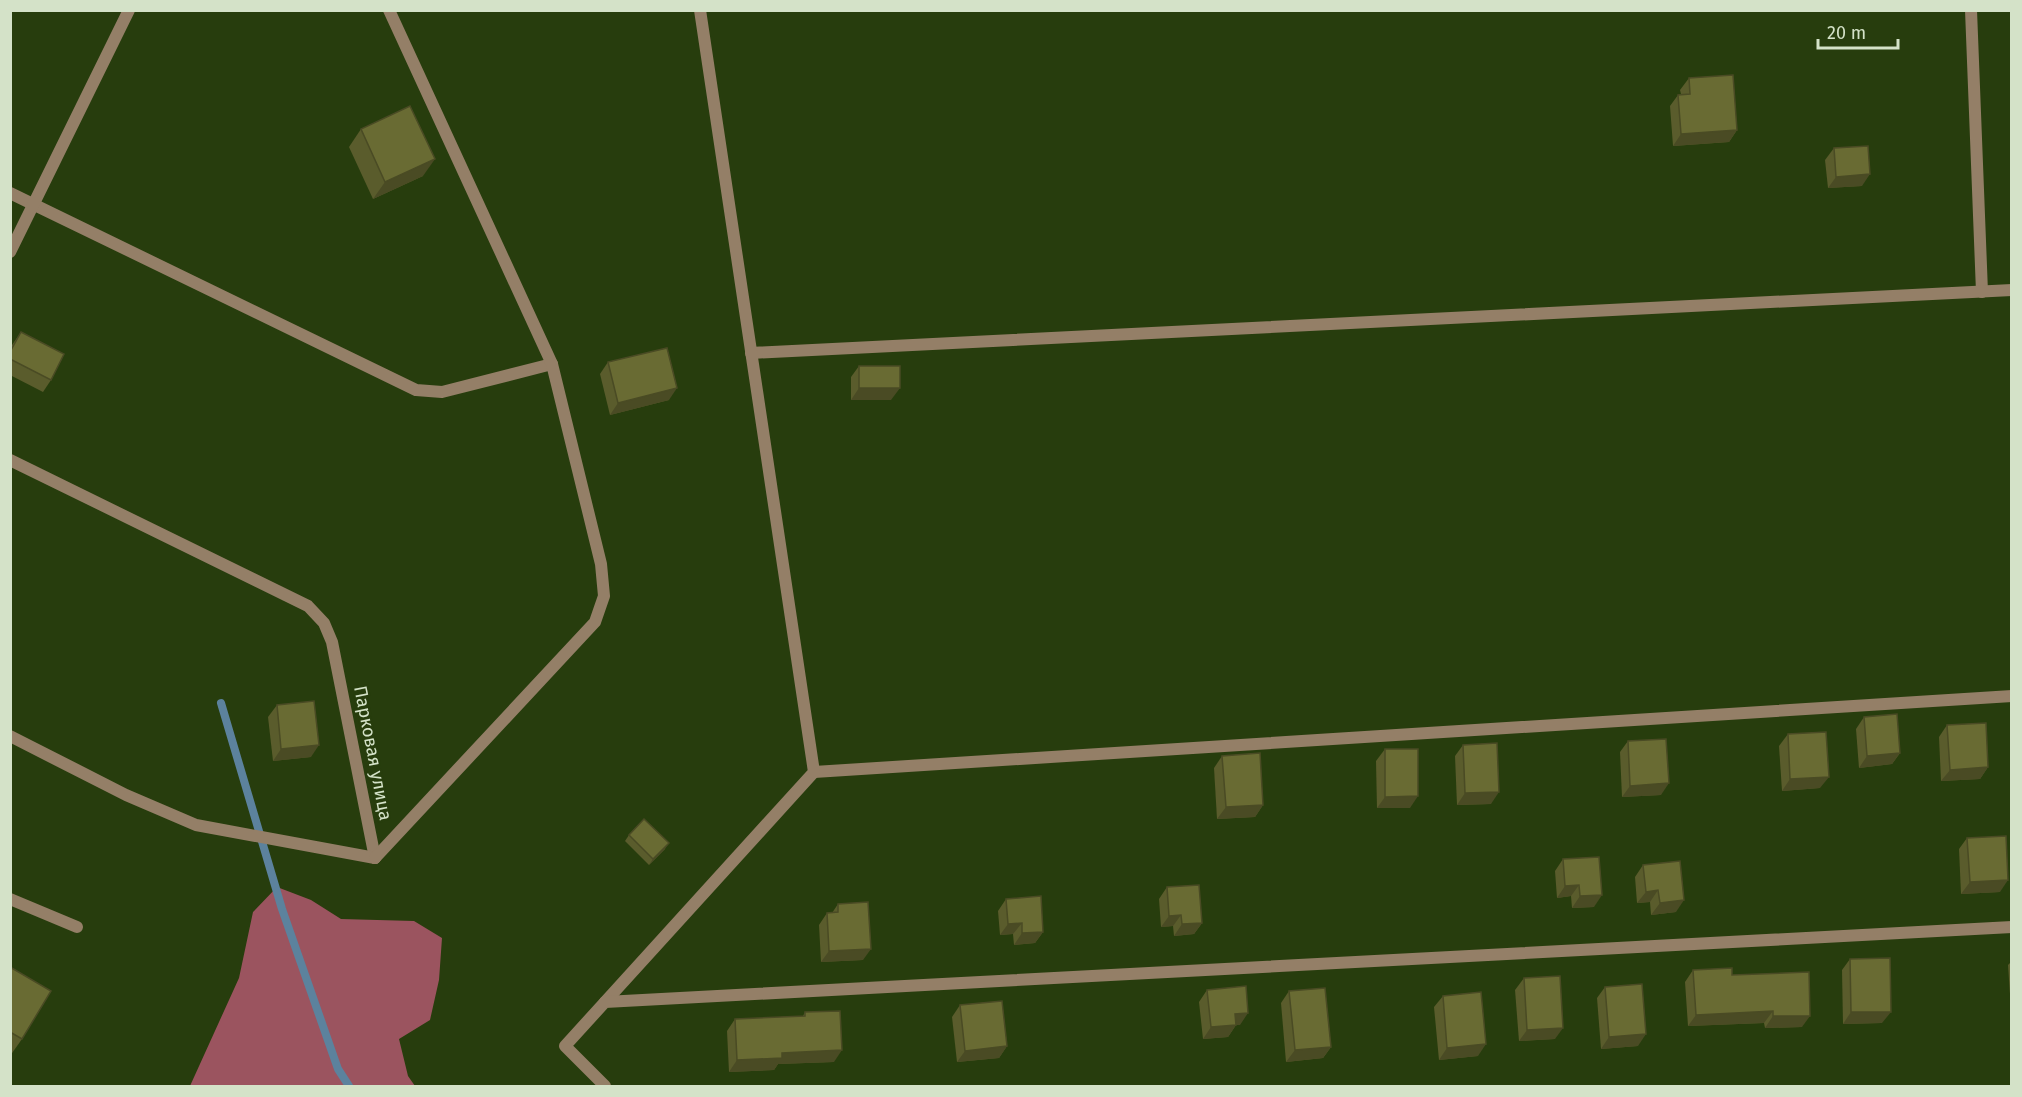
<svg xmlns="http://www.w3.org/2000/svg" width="2022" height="1097" font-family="'Fira Sans',sans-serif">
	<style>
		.forest { fill: #9b545f }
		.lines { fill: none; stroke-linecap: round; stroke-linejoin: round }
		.stream { stroke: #5c829d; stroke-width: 8 }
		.lane { stroke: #947f67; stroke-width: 12 }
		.street { stroke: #947f67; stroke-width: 12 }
		.wall { fill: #5a5c2c }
		.shaded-wall { fill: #4a4b24 }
		.building { fill: #696b33; stroke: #4a4b24; stroke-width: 1.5 }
		.labels { text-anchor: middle; stroke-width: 4.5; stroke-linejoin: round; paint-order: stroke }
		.street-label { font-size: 18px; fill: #d4e2c8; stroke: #273d0d }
	</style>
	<rect width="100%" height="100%" fill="#273d0d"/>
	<polygon class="forest" points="277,887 311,900 341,919 414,921 442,938 439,980 430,1020 399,1039 408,1076 415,1086 190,1086 239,978 253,912"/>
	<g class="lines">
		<polyline class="stream" points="221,703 282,909 338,1069 349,1086"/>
		<g class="lane">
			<polyline points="1971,10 1982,292"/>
			<polyline points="751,353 2012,290"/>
			<polyline points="814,772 2012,696"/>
			<polyline points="605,1002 814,772 700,10"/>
		</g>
		<g class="street">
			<polyline points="10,193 416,390 442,392 552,364"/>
			<polyline points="10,252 129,10"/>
			<polyline points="10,460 308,606 324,623 332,642 375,858"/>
			<polyline points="10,736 126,795 196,825 375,858"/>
			<polyline points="375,858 595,622 604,596 601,564 552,364 389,10"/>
			<polyline points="10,899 77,927"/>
			<polyline points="605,1086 565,1046 605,1002 2012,927"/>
		</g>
	</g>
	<g class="wall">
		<polygon points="1689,78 1737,130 1729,142 1673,146 1670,106 1678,95 1681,94 1680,90"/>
		<polygon points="361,129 423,176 373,199 349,147"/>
		<polygon points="1834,148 1862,186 1828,188 1825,160"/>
		<polygon points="21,332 51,380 43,392 10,375 10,348"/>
		<polygon points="608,362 669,400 610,415 600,374"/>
		<polygon points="859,366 891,400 851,400 851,377"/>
		<polygon points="277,705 311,757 273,761 268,717"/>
		<polygon points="1864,717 1900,753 1892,764 1859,768 1856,729"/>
		<polygon points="1947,725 1988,767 1980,779 1941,781 1939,737"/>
		<polygon points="1788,734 1820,788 1782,791 1779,746"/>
		<polygon points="1628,741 1661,795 1622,797 1620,752"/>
		<polygon points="1463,745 1491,804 1457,805 1455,756"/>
		<polygon points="1385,749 1410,808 1377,808 1376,761"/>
		<polygon points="1222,756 1263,805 1255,817 1217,819 1214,768"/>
		<polygon points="629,835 665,849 649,865 625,841"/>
		<polygon points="1967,838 2000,892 1961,894 1959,849"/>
		<polygon points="1563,859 1594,907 1572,908 1571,896 1557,898 1555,871"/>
		<polygon points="1643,865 1676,912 1651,915 1650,902 1637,903 1635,877"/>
		<polygon points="1167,887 1202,923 1194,934 1174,936 1173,926 1161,927 1159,899"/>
		<polygon points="1006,899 1043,932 1035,943 1014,945 1013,934 1000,935 998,911"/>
		<polygon points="838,904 863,960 821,962 819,925 827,913 832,913"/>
		<polygon points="1850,959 1882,1023 1843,1024 1842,970"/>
		<polygon points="2012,961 2012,1009 2011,1009 2008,965"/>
		<polygon points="10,967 22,1039 10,1056"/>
		<polygon points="1693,970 1732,975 1802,1027 1765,1028 1764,1023 1688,1026 1685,982"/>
		<polygon points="1524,978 1555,1039 1519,1041 1515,990"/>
		<polygon points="1605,987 1638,1046 1601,1049 1597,998"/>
		<polygon points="1207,990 1240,1025 1236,1025 1228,1037 1203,1039 1199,1002"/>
		<polygon points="1289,991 1331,1047 1323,1058 1286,1062 1281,1003"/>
		<polygon points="1443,996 1478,1056 1439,1060 1434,1007"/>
		<polygon points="960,1005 1007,1046 999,1058 957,1062 952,1017"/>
		<polygon points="805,1012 834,1062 778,1064 774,1070 729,1072 727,1031 735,1019 803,1016"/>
	</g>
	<g class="shaded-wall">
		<polygon points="1737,130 1729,142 1673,146 1681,134"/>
		<polygon points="435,159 423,176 373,199 385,182"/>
		<polygon points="1870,174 1862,186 1828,188 1836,177"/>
		<polygon points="677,388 669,400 610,415 618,403"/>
		<polygon points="859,388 900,388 891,400 851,400"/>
		<polygon points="319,745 311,757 273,761 281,749"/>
		<polygon points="1900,753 1892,764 1859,768 1867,756"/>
		<polygon points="1988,767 1980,779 1941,781 1950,770"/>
		<polygon points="1829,777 1820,788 1782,791 1790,779"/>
		<polygon points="1669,783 1661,795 1622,797 1630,786"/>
		<polygon points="1499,792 1491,804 1457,805 1465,793"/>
		<polygon points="1418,796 1410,808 1377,808 1385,797"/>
		<polygon points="1263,805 1255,817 1217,819 1226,807"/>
		<polygon points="669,843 665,849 649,865 653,859"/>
		<polygon points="2008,880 2000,892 1961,894 1970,882"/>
		<polygon points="1579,885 1571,896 1557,898 1565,886"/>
		<polygon points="1658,890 1650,902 1637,903 1646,892"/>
		<polygon points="1602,895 1594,907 1572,908 1580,896"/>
		<polygon points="1684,900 1676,912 1651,915 1660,903"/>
		<polygon points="1181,915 1173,926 1161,927 1169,916"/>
		<polygon points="1022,923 1013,934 1000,935 1008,924"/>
		<polygon points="1202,923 1194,934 1174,936 1182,924"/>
		<polygon points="1043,932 1035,943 1014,945 1022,933"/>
		<polygon points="871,949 863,960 821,962 829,951"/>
		<polygon points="1773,1011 1764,1023 1688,1026 1696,1015"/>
		<polygon points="1851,1012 1891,1012 1882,1023 1843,1024"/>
		<polygon points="1248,1013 1240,1025 1236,1025 1228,1037 1203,1039 1211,1027 1235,1014"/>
		<polygon points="1773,1016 1810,1016 1802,1027 1765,1028"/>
		<polygon points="1563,1028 1555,1039 1519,1041 1527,1030"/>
		<polygon points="1646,1034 1638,1046 1601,1049 1609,1037"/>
		<polygon points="1486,1044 1478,1056 1439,1060 1447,1048"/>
		<polygon points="1007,1046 999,1058 957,1062 965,1051"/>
		<polygon points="1331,1047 1323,1058 1286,1062 1295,1050"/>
		<polygon points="842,1050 834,1062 778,1064 774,1070 729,1072 737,1060 782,1053"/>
	</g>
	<g class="building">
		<polygon points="1733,75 1737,130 1681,134 1678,95 1690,94 1689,78"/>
		<polygon points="410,106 435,159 385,182 361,129"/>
		<polygon points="1868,146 1870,174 1836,177 1834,148"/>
		<polygon points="21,332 64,354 51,380 10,359 10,352"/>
		<polygon points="667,348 677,388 618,403 608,362"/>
		<rect x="859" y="366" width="41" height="22"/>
		<polygon points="314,701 319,745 281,749 277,705"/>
		<polygon points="1897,714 1900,753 1867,756 1864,717"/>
		<polygon points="1986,723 1988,767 1950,770 1947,725"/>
		<polygon points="1826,732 1829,777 1790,779 1788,734"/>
		<polygon points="1666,739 1669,783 1630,786 1628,741"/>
		<polygon points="1497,743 1499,792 1465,793 1463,745"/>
		<polygon points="1385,749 1418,749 1418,796 1385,797"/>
		<polygon points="1260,753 1263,805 1226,807 1222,756"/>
		<polygon points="644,819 669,843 653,859 629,835"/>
		<polygon points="2006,836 2008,880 1970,882 1967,838"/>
		<polygon points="1599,857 1602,895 1580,896 1579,885 1565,886 1563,859"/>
		<polygon points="1680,861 1684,900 1660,903 1658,890 1646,892 1643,865"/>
		<polygon points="1199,885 1202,923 1182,924 1181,915 1169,916 1167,887"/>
		<polygon points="1041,896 1043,932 1022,933 1022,923 1008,924 1006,899"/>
		<polygon points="868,902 871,949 829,951 827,913 838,912 838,904"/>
		<polygon points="1890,958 1891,1012 1851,1012 1850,959"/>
		<polygon points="10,967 51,991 22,1039 10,1032"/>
		<polygon points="1732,968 1732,975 1809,972 1810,1016 1773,1016 1773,1011 1696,1015 1693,970"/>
		<polygon points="1560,976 1563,1028 1527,1030 1524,978"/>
		<polygon points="1642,984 1646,1034 1609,1037 1605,987"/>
		<polygon points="1246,986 1248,1013 1235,1014 1236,1025 1211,1027 1207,990"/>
		<polygon points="1325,988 1331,1047 1295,1050 1289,991"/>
		<polygon points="1481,992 1486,1044 1447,1048 1443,996"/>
		<polygon points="1002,1001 1007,1046 965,1051 960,1005"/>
		<polygon points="840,1011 842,1050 782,1053 782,1058 737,1060 735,1019 805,1016 805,1012"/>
	</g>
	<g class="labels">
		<g class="street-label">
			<text transform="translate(373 753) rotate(79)" y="6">Парковая улица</text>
		</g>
	</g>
	<rect width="2022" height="1097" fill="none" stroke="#d4e2c8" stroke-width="24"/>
	<path d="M1818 39v9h80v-9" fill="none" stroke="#d4e2c8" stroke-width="3"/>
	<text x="1827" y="39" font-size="18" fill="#d4e2c8" stroke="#273d0d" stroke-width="4.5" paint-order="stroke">20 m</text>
</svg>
